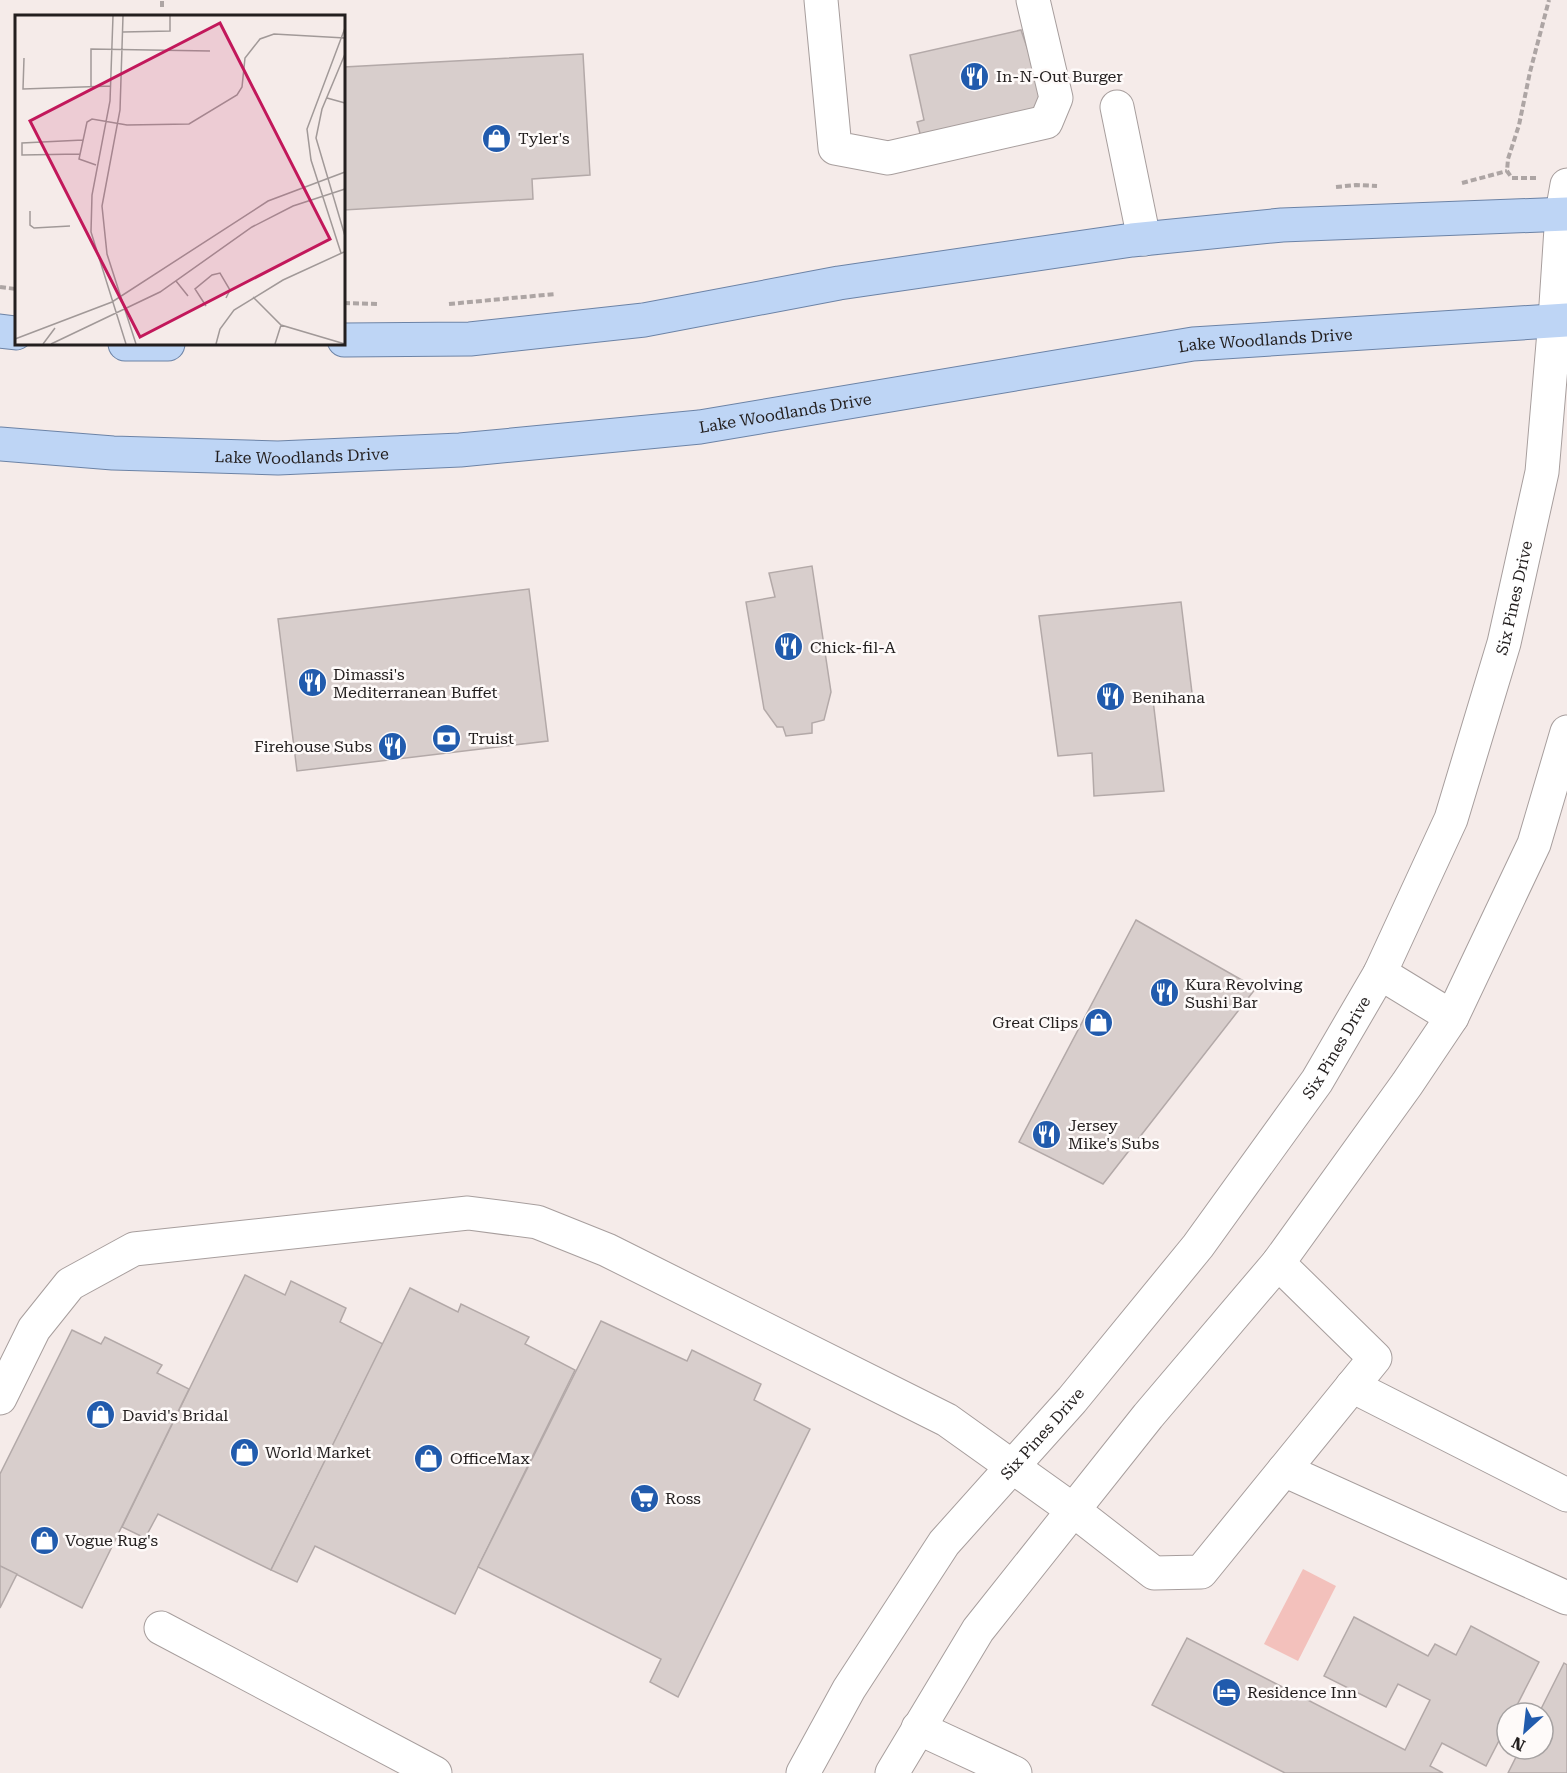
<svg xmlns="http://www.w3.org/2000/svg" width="1567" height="1773" font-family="'Roboto Serif',serif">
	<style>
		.green { fill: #f3c1bc }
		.building { fill: #d8cecc; stroke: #b3a9a8; stroke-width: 1.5 }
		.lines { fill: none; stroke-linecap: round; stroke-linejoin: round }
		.minor-casing { stroke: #a79e9d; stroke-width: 35 }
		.major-casing { stroke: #6c83a6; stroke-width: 35 }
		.path { stroke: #ada5a4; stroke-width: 4; stroke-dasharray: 6 3; stroke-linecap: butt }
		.minor { stroke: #fff; stroke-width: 33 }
		.major { stroke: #bed5f5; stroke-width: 33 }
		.labels { text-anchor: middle; stroke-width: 5; stroke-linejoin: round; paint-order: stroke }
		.poi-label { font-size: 16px; fill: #231f1f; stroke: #fefaf9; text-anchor: start }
		.street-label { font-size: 16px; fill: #231f1f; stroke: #fefaf9 }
		.inset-road { fill: none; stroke: #a19998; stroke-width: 1.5 }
		.view { fill: #c2185b; fill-opacity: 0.15; stroke: #c2185b; stroke-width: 3 }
		.inset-edge { fill: none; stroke: #231f1f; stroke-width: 3 }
	</style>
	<rect width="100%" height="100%" fill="#f5ebe9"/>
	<polygon class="green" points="1303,1569 1336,1586 1298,1661 1264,1644"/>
	<g class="building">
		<polygon points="1021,30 1044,97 1033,116 922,141 917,122 924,120 910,55"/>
		<polygon points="583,54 590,175 532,179 533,199 344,210 344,67"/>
		<polygon points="812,566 831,692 824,720 812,723 812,733 786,736 783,727 777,727 764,709 746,602 775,597 769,573"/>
		<polygon points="529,589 548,741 297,771 278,619"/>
		<polygon points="1181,602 1192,693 1153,700 1164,791 1094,796 1092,753 1058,756 1039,616"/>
		<polygon points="1136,920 1256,988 1103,1184 1019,1142"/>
		<polygon points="245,1275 285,1295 291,1281 346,1308 340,1322 383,1344 271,1570 158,1514 145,1538 122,1527"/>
		<polygon points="410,1288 458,1312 461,1304 529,1337 525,1344 575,1370 455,1614 315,1546 297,1582 271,1570"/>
		<polygon points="601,1321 687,1361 692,1350 761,1384 754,1400 810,1429 678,1697 650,1682 661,1659 478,1567"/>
		<polygon points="72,1330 101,1344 105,1337 162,1365 157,1373 189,1389 82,1608 0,1566 0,1474"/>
		<polygon points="0,1566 17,1574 0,1608"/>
		<polygon points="1354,1617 1428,1656 1435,1644 1456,1655 1471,1626 1539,1662 1513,1713 1507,1713 1507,1725 1486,1766 1442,1743 1430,1766 1443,1773 1285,1773 1152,1705 1187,1638 1405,1750 1430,1700 1398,1684 1386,1707 1324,1676"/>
		<polygon points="1564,1663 1567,1665 1567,1773 1508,1773 1520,1749 1543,1749 1543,1713 1539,1713"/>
	</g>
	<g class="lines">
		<defs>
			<g id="minor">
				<polyline points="821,0 835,148 888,158 1046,122 1056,98 1033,0"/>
				<polyline points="1117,107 1144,239"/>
				<polyline points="1380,973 1452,1017"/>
				<polyline points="1352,1386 1567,1495"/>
				<polyline points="0,1398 34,1329 70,1284 134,1249 468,1213 537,1222 607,1250 947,1420 1073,1510 1154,1573 1201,1572 1375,1358 1278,1263"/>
				<polyline points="1284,1470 1567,1598"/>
				<polyline points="161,1628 435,1773"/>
				<polyline points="918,1728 1015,1773"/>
				<path id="s1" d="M803,1773L849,1689L944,1543L1072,1400L1198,1246L1317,1081L1380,973L1451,819L1504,643L1542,472L1555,320L1562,213L1567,185"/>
				<polyline points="892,1773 978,1630 1148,1416 1278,1263 1407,1084 1452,1017 1534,844 1567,732"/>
			</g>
			<g id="major">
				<polyline points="0,331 16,333"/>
				<polyline points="344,340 470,339 644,320 839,283 1132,240 1282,225 1567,214"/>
				<polyline points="125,344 168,344"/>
				<path id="s2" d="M0,444L113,453L278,458L460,450L700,427L1193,344L1567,320"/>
			</g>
		</defs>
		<use href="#minor" class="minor-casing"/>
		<use href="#major" class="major-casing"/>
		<g class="path">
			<polyline points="162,7 162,0"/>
			<polyline points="1536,178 1512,178 1507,171 1508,159 1519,125 1530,72 1549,0"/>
			<polyline points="1462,183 1507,171"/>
			<polyline points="1336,187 1356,185 1377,186"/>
			<polyline points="0,287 16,289"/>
			<polyline points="344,303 379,304"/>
			<polyline points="449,304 555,294"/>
		</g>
		<use href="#minor" class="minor"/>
		<use href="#major" class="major"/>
	</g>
	<defs>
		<symbol id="restaurant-disc" viewBox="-11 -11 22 22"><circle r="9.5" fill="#215bad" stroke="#fefaf9"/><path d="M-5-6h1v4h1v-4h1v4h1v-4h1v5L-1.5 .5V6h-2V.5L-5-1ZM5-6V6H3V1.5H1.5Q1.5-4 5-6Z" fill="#fff"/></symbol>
		<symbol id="shop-disc" viewBox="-11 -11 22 22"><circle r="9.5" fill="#215bad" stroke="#fefaf9"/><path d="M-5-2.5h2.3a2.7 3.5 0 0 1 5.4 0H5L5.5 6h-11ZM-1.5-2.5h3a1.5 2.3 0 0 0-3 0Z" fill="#fff"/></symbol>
		<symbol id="bank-disc" viewBox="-11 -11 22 22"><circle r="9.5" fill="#215bad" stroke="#fefaf9"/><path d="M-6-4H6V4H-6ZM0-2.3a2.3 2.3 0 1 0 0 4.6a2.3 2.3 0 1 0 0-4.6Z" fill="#fff"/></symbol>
		<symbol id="supermarket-disc" viewBox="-11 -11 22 22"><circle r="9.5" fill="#215bad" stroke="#fefaf9"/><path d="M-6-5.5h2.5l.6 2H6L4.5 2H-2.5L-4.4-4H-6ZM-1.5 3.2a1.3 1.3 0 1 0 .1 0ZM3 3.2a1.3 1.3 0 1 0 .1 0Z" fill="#fff"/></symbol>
		<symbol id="hotel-disc" viewBox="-11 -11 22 22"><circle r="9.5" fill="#215bad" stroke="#fefaf9"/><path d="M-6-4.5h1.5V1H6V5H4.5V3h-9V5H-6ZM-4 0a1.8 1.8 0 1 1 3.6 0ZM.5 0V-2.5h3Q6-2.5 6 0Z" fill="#fff"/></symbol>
	</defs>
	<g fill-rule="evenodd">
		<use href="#restaurant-disc" x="958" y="60" width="33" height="33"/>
		<use href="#shop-disc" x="480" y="122" width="33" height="33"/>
		<use href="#restaurant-disc" x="772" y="630" width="33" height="33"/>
		<use href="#restaurant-disc" x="296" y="666" width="33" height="33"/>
		<use href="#restaurant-disc" x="1094" y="680" width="33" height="33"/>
		<use href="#bank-disc" x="430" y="722" width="33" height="33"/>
		<use href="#restaurant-disc" x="376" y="730" width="33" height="33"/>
		<use href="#restaurant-disc" x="1148" y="976" width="33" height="33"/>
		<use href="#shop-disc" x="1082" y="1006" width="33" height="33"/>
		<use href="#restaurant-disc" x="1030" y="1118" width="33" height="33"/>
		<use href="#shop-disc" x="84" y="1398" width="33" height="33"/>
		<use href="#shop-disc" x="228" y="1436" width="33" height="33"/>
		<use href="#shop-disc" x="412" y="1442" width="33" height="33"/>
		<use href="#supermarket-disc" x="628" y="1482" width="33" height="33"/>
		<use href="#shop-disc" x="28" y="1524" width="33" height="33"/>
		<use href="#hotel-disc" x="1210" y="1676" width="33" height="33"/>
	</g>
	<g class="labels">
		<g class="poi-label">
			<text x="996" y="82">In-N-Out Burger</text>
			<text x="518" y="144">Tyler's</text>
			<text x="810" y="653">Chick-fil-A</text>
			<text x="333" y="680">Dimassi's<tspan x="333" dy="18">Mediterranean Buffet</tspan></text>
			<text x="1132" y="703">Benihana</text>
			<text x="468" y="744">Truist</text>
			<text x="372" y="752" text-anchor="end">Firehouse Subs</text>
			<text x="1185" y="990">Kura Revolving<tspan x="1185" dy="18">Sushi Bar</tspan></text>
			<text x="1078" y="1028" text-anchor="end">Great Clips</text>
			<text x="1068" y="1131">Jersey<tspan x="1068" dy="18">Mike's Subs</tspan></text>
			<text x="122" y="1421">David's Bridal</text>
			<text x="265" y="1458">World Market</text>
			<text x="450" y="1464">OfficeMax</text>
			<text x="665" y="1504">Ross</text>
			<text x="65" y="1546">Vogue Rug's</text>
			<text x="1247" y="1698">Residence Inn</text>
		</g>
		<g class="street-label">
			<text dy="6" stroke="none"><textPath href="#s2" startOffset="1274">Lake Woodlands Drive</textPath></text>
			<text dy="6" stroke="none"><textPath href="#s2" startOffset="788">Lake Woodlands Drive</textPath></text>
			<text dy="6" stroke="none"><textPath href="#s2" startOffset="302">Lake Woodlands Drive</textPath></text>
			<text dy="6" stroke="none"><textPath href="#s1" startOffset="1389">Six Pines Drive</textPath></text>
			<text dy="6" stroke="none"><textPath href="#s1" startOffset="903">Six Pines Drive</textPath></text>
			<text dy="6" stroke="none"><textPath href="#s1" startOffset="417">Six Pines Drive</textPath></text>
		</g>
	</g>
	<g transform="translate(15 15)">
		<rect width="330" height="330" fill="#f5ebe9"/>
		<path class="inset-road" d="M98,1L95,86L77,180L76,217L111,329M108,1L105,95L87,191L92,239L121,329M108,17L155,16V1M330,39L307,94L301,123L330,221M9,43L8,74L96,71M76,72V34L195,36M312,83L330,88M65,139L7,140V128L68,125M81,150L64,144L72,107L77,104L112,110L174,109L222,80L227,72L230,43L245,24L259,19L330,23M15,196V210L19,213L55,211M326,238L296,145L292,114L330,13M161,266L173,281M238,282L266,310L330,329M191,291L180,274L197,260L205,258L215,275L211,283M0,324L97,287L253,186L330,157M28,329L40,313M36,329L145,277L237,212L278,191L330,174M201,329L205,314L219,295L268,265L329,237M260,329L266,310"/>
		<path class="view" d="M205,8L315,224L125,322L15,106Z"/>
		<rect width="330" height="330" class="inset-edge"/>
	</g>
	<g transform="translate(1525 1731) rotate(207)"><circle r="28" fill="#fefaf9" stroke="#a6a2a2" stroke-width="1.5"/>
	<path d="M0-4.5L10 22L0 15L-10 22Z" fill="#215bad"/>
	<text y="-9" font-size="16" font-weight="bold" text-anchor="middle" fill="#231f1f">N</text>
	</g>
</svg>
